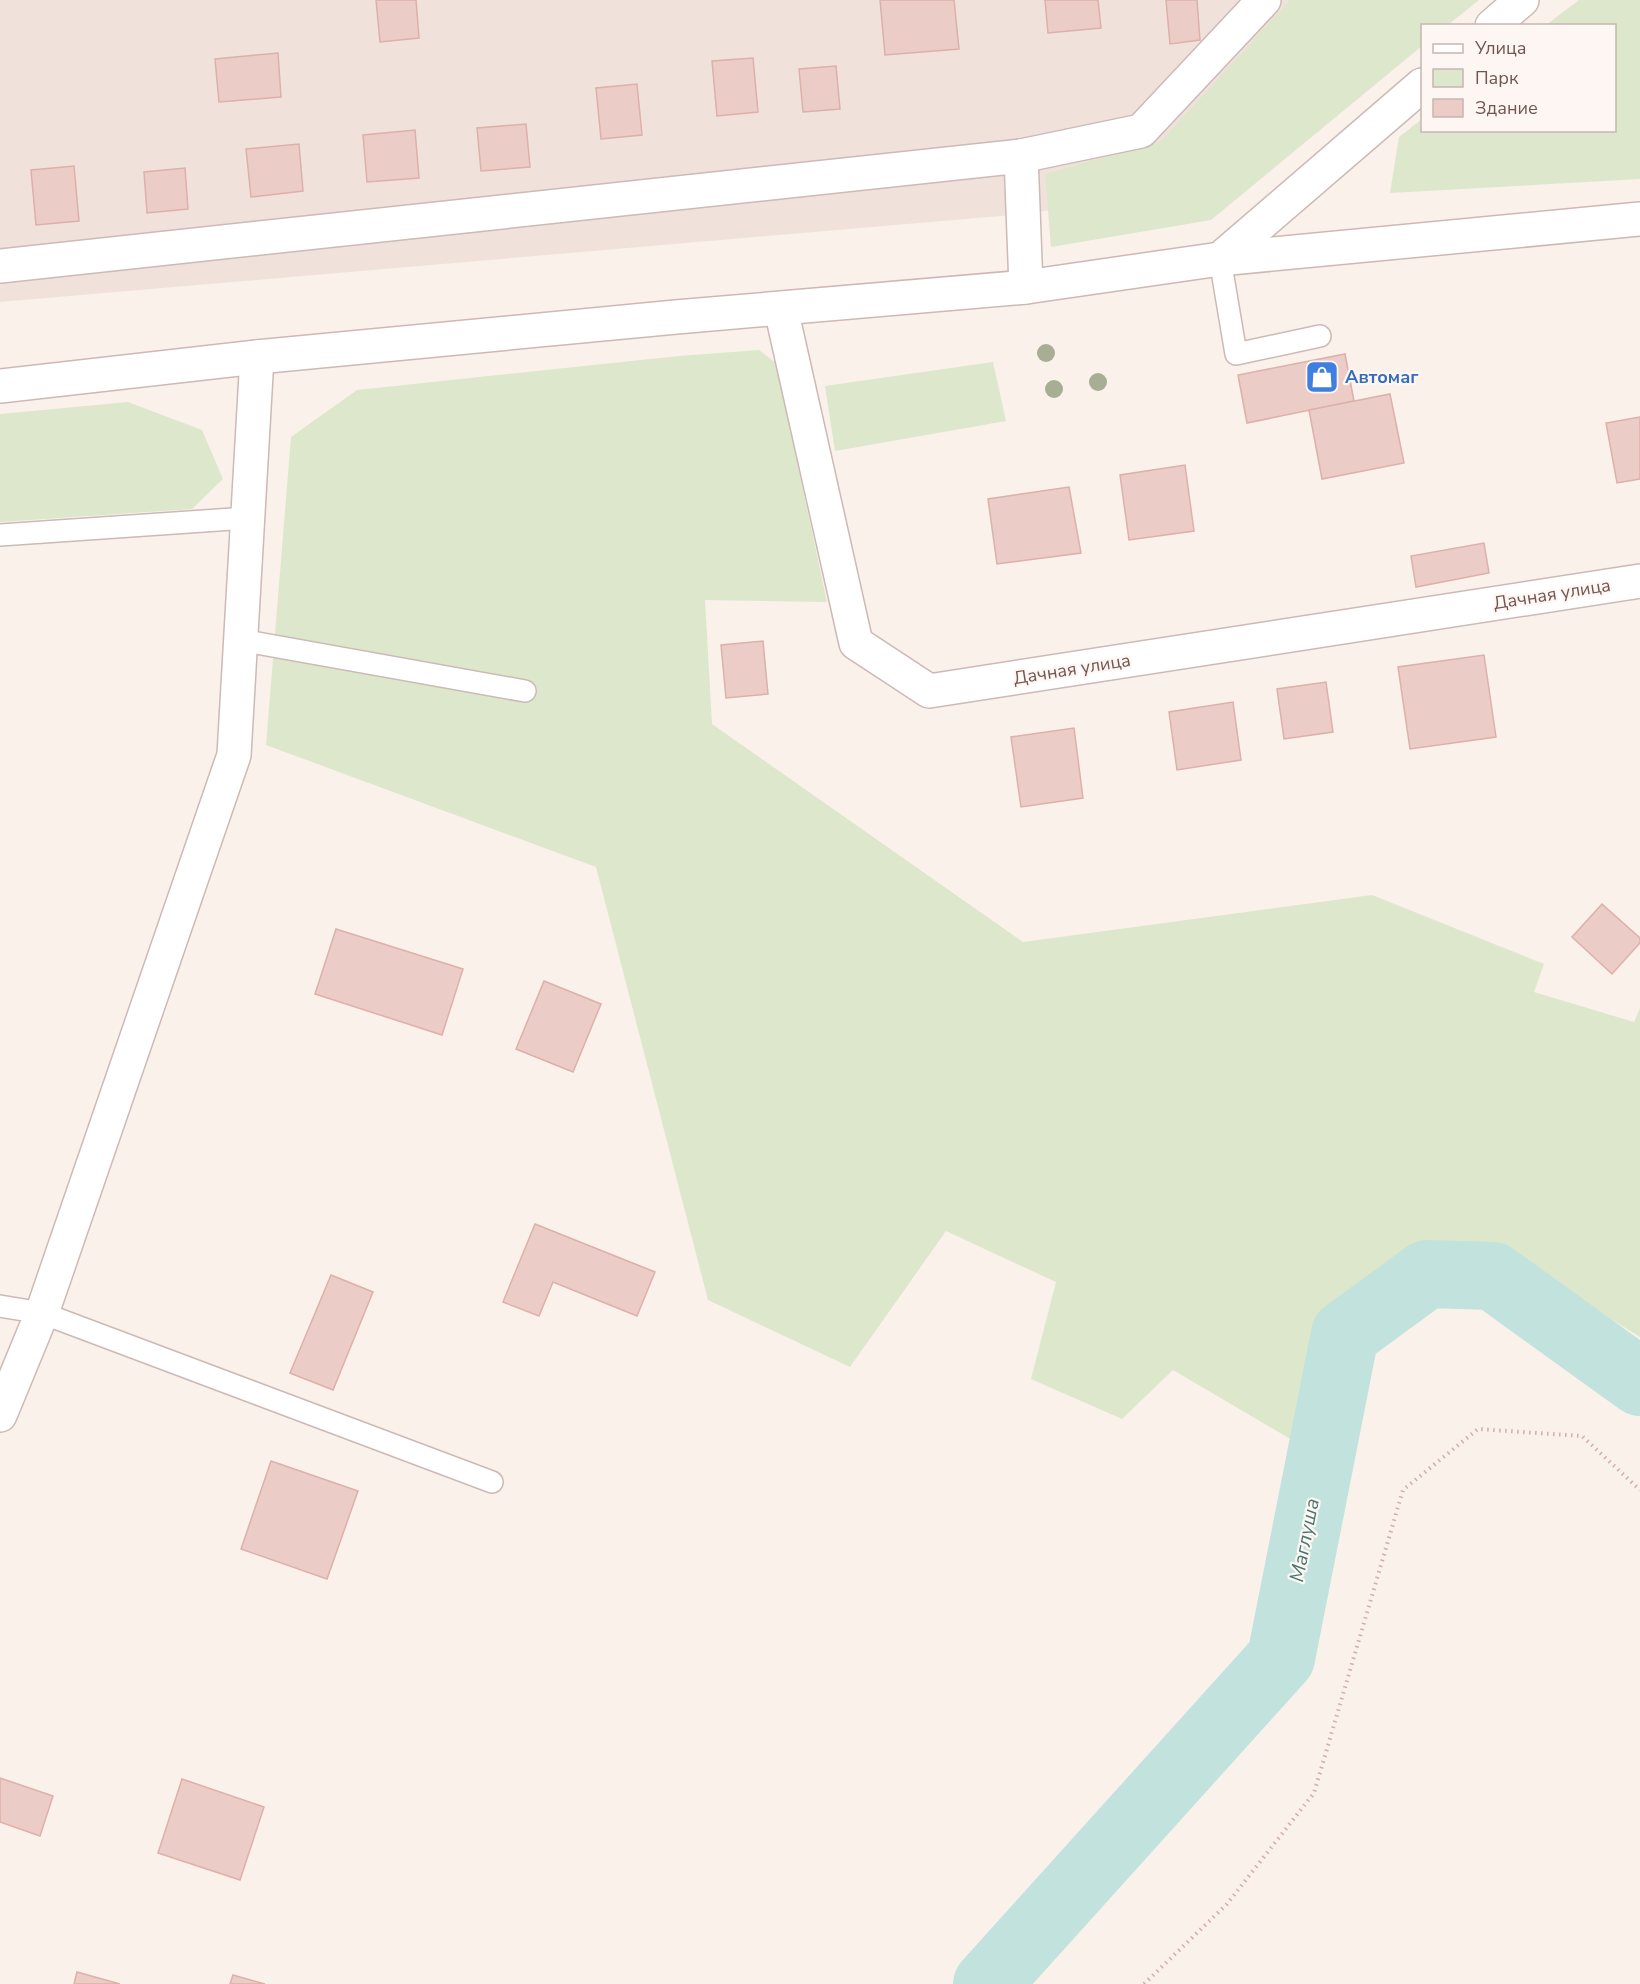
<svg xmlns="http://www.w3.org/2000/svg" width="1640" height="1984" font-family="'Nunito Sans',sans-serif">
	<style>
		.residential { fill: #f1e1db }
		.green { fill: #dde7cb }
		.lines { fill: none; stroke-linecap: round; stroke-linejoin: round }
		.river { stroke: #c2e2de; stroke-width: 68 }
		.building { fill: #ecccc6; stroke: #ddb0a9; stroke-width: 1.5 }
		.lane-casing { stroke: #cdb9b5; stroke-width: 24 }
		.street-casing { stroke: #cdb9b5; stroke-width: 36 }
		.secondary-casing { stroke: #cfb8b3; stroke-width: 36 }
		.path { stroke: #d1afa9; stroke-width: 4; stroke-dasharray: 1.5 4.5; stroke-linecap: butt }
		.lane { stroke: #fff; stroke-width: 21 }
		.street { stroke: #fff; stroke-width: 33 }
		.secondary { stroke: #fff; stroke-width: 33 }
		.tree { fill: #a7ae93 }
		.labels { text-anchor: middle; stroke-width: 4.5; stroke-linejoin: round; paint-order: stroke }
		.shop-label { font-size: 18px; font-weight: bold; fill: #366cbe; stroke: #fdf6f2; text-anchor: start }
		.street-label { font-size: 18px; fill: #725551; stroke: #fdf6f2 }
		.water-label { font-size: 20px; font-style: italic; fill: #467671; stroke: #fdf6f2 }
	</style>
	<rect width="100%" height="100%" fill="#faf1eb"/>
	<polygon class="residential" points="0,0 1367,0 1178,191 1024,214 0,302"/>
	<g class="green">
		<polygon points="1290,0 1479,0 1448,25 1422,26 1422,46 1211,220 1051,247 1045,174 1161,141"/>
		<polygon points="1579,0 1640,0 1640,179 1390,193 1399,137 1422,119 1422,130 1614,130 1614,26 1546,25"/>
		<polygon points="759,350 776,363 827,602 705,600 712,724 1023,942 1372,895 1544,964 1534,992 1634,1022 1640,1008 1640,1337 1511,1257 1422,1241 1326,1321 1299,1444 1173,1370 1122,1419 1031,1379 1056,1282 946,1231 850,1367 708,1300 596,867 266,745 291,437 357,390 679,356"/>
		<polygon points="993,362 1006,421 835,451 825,386"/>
		<polygon points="128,402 202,430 223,479 192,509 0,522 0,414"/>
	</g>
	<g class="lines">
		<polyline class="river" points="987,1984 1281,1658 1345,1334 1427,1274 1493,1276 1640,1382"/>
	</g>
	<g class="building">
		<polygon points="376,0 416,0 419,38 380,42"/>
		<polygon points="880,0 954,0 959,49 885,55"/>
		<polygon points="1045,0 1098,0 1101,28 1048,33"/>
		<polygon points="1166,0 1197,0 1200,40 1170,44"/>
		<polygon points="278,53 281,97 219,102 215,59"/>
		<polygon points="753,58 758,112 717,116 712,61"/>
		<polygon points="836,66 840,109 803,112 799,69"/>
		<polygon points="637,84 642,135 601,139 596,88"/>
		<polygon points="526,124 530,167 481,171 477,128"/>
		<polygon points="415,130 419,178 367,182 363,135"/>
		<polygon points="299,144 303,191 251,197 246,149"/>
		<polygon points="74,166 79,221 36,225 31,170"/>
		<polygon points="185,168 188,209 147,213 144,172"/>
		<polygon points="1345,354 1354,401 1247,423 1238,375"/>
		<polygon points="1390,394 1404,463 1322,479 1309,410"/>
		<polygon points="1640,417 1640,479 1617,483 1606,423"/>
		<polygon points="1185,465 1194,531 1129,540 1120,475"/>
		<polygon points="1069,487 1081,553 997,564 988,499"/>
		<polygon points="1484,543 1489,573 1416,587 1411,556"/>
		<polygon points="763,641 768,694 726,698 721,645"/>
		<polygon points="1484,655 1496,737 1410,749 1398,667"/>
		<polygon points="1326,682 1333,732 1284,739 1277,689"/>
		<polygon points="1233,702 1241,760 1177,770 1169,712"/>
		<polygon points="1074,728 1083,798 1021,807 1011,737"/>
		<polygon points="1602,904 1640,938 1640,943 1612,974 1572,937"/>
		<polygon points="336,929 463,969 442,1035 315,994"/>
		<polygon points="544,981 601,1004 573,1072 516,1049"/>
		<polygon points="535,1224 655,1272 637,1316 553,1282 539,1316 503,1302"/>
		<polygon points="331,1275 373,1292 333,1390 290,1373"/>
		<polygon points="271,1461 358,1491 327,1579 241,1549"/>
		<polygon points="0,1778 53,1796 40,1836 0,1822"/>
		<polygon points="182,1779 264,1807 240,1880 158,1853"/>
		<polygon points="77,1972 120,1984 74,1984"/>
		<polygon points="233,1975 265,1984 230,1984"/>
	</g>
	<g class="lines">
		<defs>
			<g id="lane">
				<polyline points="1220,259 1236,354 1320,336"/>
				<polyline points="0,535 247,518"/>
				<polyline points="240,640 525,691"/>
				<polyline points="0,1306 42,1313 492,1482"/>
			</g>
			<g id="street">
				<polyline points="1492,26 1522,0"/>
				<polyline points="1021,156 1026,287"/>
				<polyline points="1220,259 1422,85"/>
				<polyline points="0,266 1021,156 1141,131 1264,0"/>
				<polyline points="781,309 856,643 929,691 1640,581"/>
				<polyline points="0,1415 42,1313 234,755 257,357"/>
			</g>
			<polyline id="secondary" points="0,386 257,357 676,317 1026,287 1220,259 1640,219"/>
		</defs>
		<use href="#lane" class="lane-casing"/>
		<use href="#street" class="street-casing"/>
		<use href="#secondary" class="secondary-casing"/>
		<polyline class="path" points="1144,1984 1227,1904 1314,1793 1403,1490 1478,1429 1582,1436 1640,1490"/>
		<use href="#lane" class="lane"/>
		<use href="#street" class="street"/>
		<use href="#secondary" class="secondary"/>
	</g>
	<g class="tree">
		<circle cx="1046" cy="353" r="9"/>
		<circle cx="1098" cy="382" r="9"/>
		<circle cx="1054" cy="389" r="9"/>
	</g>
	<defs>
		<symbol id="shop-square" viewBox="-11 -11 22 22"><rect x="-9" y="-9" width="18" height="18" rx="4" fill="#3f7fe0" stroke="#fdf6f2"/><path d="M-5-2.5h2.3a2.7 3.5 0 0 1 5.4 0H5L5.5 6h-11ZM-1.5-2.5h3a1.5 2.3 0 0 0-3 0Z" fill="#fff"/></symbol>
	</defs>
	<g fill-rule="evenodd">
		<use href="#shop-square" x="1303" y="358" width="38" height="38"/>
	</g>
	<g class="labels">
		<g class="shop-label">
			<text x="1345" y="383">Автомаг</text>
		</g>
		<g class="street-label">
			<text transform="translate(1552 594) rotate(-9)" y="6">Дачная улица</text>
			<text transform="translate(1072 669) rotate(-9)" y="6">Дачная улица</text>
		</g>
		<g class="water-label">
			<text transform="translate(1304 1540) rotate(-79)" y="7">Маглуша</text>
		</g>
	</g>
	<rect x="1421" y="24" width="195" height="108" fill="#fdf6f2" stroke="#c5b6b2" stroke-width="1.5"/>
	<rect x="1433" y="44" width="30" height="9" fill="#ffffff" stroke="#c5b6b2" stroke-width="1.5"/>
	<text x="1475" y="54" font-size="18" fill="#725551">Улица</text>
	<rect x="1433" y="69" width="30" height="18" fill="#dde7cb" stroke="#c5b6b2" stroke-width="1.5"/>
	<text x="1475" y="84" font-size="18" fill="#725551">Парк</text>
	<rect x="1433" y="99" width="30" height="18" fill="#ecccc6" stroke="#c5b6b2" stroke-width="1.5"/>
	<text x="1475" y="114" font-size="18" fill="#725551">Здание</text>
</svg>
